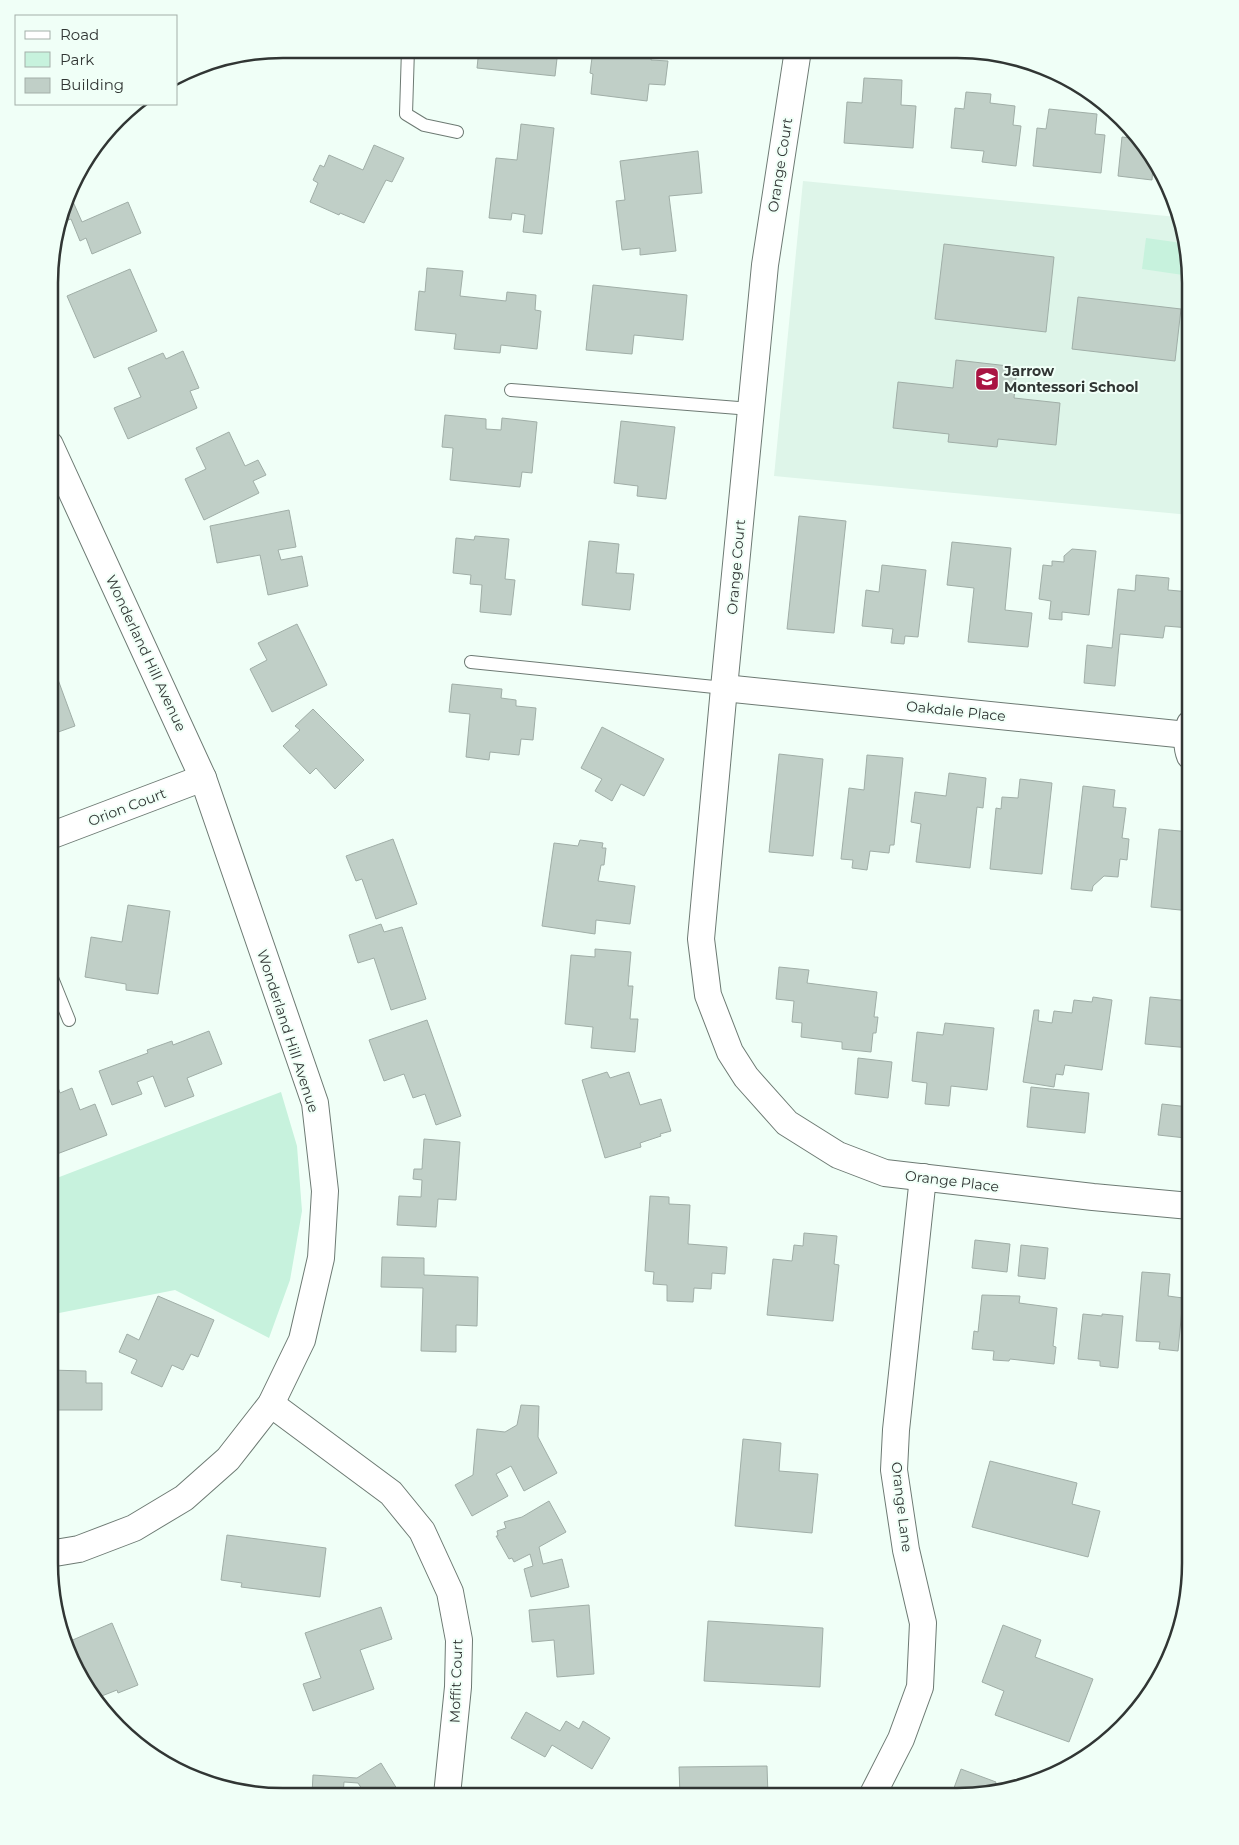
<svg xmlns="http://www.w3.org/2000/svg" width="1239" height="1845" font-family="Montserrat,sans-serif">
	<style>
		.built { fill: #def5e9 }
		.green { fill: #c7f2dd }
		.building { fill: #c0cfc7; stroke: #a0aea7 }
		.lines { fill: none; stroke-linecap: round; stroke-linejoin: round }
		.lane-casing { stroke: #6d7a73; stroke-width: 14 }
		.street-casing { stroke: #6d7a73; stroke-width: 28 }
		.lane { stroke: #fff; stroke-width: 12 }
		.street { stroke: #fff; stroke-width: 26 }
		.labels { text-anchor: middle; stroke-width: 4; stroke-linejoin: round; paint-order: stroke }
		.street-label { font-size: 14px; fill: #313634; stroke: #f0fff7 }
		.poi-label { font-size: 14px; font-weight: bold; fill: #313634; stroke: #f0fff7; text-anchor: start }
		.rim { fill: none; stroke: #313634; stroke-width: 2.5 }
	</style>
	<rect width="100%" height="100%" fill="#f0fff7"/>
	<polygon class="built" points="803,181 1177,217 1190,282 1190,515 774,476"/>
	<g class="green">
		<polygon points="1146,238 1182,243 1185,255 1183,275 1142,269"/>
		<polygon points="281,1092 297,1146 302,1211 290,1280 269,1338 175,1290 49,1315 49,1181"/>
	</g>
	<g class="building">
		<polygon points="479,49 558,50 555,76 477,68"/>
		<polygon points="593,50 652,51 651,60 668,61 665,85 649,84 647,101 591,94 593,74 590,73"/>
		<polygon points="864,78 902,80 901,105 916,106 913,148 844,143 847,102 862,103"/>
		<polygon points="966,92 991,94 990,103 1015,106 1013,125 1021,126 1016,166 982,162 984,151 951,148 955,108 964,109"/>
		<polygon points="1049,109 1097,114 1095,134 1105,135 1101,173 1033,166 1037,128 1046,129"/>
		<polygon points="521,124 554,128 542,234 523,232 525,215 512,213 511,220 489,218 496,158 517,160"/>
		<polygon points="1133,131 1142,140 1157,167 1153,166 1152,180 1118,176 1122,137 1132,138"/>
		<polygon points="374,145 404,158 392,182 386,180 364,223 340,213 339,215 310,202 318,183 313,180 320,165 324,167 329,155 363,170"/>
		<polygon points="698,151 702,193 669,196 676,251 640,255 640,248 622,250 616,201 625,200 620,161"/>
		<polygon points="70,195 82,222 128,202 141,233 92,254 86,238 80,241 71,219 60,223"/>
		<polygon points="944,244 1054,257 1046,332 935,319"/>
		<polygon points="427,268 463,271 460,296 506,301 507,292 536,295 535,310 541,311 537,349 501,345 500,353 454,349 456,334 415,330 419,291 425,292"/>
		<polygon points="130,269 157,331 94,358 67,296"/>
		<polygon points="593,285 687,295 683,340 634,335 632,354 586,350"/>
		<polygon points="1078,297 1181,309 1175,361 1072,349"/>
		<polygon points="183,351 199,388 190,391 197,408 128,439 114,408 141,397 128,368 163,353 166,359"/>
		<polygon points="956,360 1017,367 1014,398 1060,403 1056,445 998,439 997,447 948,442 949,434 893,428 898,382 953,388"/>
		<polygon points="445,415 486,419 486,429 501,430 502,418 537,422 532,473 522,472 520,487 450,480 453,448 442,447"/>
		<polygon points="621,421 675,427 666,499 637,496 638,486 614,483"/>
		<polygon points="229,432 245,466 258,460 266,475 253,481 259,493 204,520 185,479 206,469 196,448"/>
		<polygon points="289,510 296,547 278,550 281,560 302,556 308,586 268,595 260,555 217,563 210,526"/>
		<polygon points="799,516 846,521 834,633 787,629"/>
		<polygon points="475,536 509,539 505,579 515,580 511,615 480,612 482,585 470,584 471,575 453,573 456,538 474,540"/>
		<polygon points="589,541 619,544 616,573 634,574 630,610 582,605"/>
		<polygon points="952,542 1011,548 1005,610 1032,613 1028,647 968,642 974,588 947,585"/>
		<polygon points="1072,549 1096,551 1089,615 1062,612 1062,620 1049,619 1051,601 1039,599 1043,565 1052,566 1052,561 1064,562 1064,556"/>
		<polygon points="882,565 926,570 918,637 905,636 904,644 891,643 893,629 862,626 866,590 879,592"/>
		<polygon points="1136,575 1169,578 1168,590 1190,592 1190,628 1165,626 1163,638 1120,634 1115,686 1084,683 1087,645 1112,648 1118,589 1135,591"/>
		<polygon points="297,624 327,685 272,712 250,669 267,660 258,643"/>
		<polygon points="53,666 75,726 50,735 50,667"/>
		<polygon points="452,684 502,689 501,698 516,700 516,706 536,708 533,740 521,739 519,755 490,752 489,760 466,757 470,714 449,712"/>
		<polygon points="313,709 364,760 335,789 316,768 310,774 283,746 300,730 295,726"/>
		<polygon points="602,727 664,759 644,796 621,784 612,801 595,791 602,779 581,768"/>
		<polygon points="779,754 823,759 813,856 769,852"/>
		<polygon points="867,755 903,758 894,845 890,845 889,853 870,851 867,870 852,868 853,860 841,859 849,788 864,790"/>
		<polygon points="949,773 986,778 983,808 977,807 970,868 916,862 921,824 911,822 915,792 946,796"/>
		<polygon points="1020,779 1052,783 1042,874 990,869 996,808 1001,809 1002,797 1018,798"/>
		<polygon points="1083,786 1115,790 1113,807 1126,808 1122,838 1129,839 1127,860 1120,859 1118,877 1104,876 1093,886 1092,891 1071,889"/>
		<polygon points="1159,829 1190,832 1190,911 1151,907"/>
		<polygon points="393,839 417,904 376,919 362,879 356,881 346,856"/>
		<polygon points="580,840 603,843 602,848 606,848 604,865 601,865 598,881 635,886 630,924 596,920 595,934 542,926 554,843 578,846"/>
		<polygon points="128,905 170,911 158,994 126,990 126,984 85,977 91,937 122,942"/>
		<polygon points="381,924 384,932 402,927 426,999 391,1010 374,958 358,963 349,935"/>
		<polygon points="595,949 631,952 628,986 633,986 630,1019 638,1019 635,1052 591,1048 593,1027 565,1024 571,955 595,957"/>
		<polygon points="779,967 809,970 807,983 877,992 874,1017 878,1017 876,1033 873,1033 871,1052 842,1049 842,1042 801,1037 802,1023 792,1022 794,1001 776,999"/>
		<polygon points="1093,997 1112,1000 1102,1070 1065,1065 1063,1075 1056,1074 1054,1087 1023,1082 1034,1010 1039,1010 1038,1021 1052,1023 1054,1011 1072,1013 1074,1000 1092,1002"/>
		<polygon points="1150,997 1190,1001 1190,1048 1145,1044"/>
		<polygon points="427,1020 461,1116 436,1125 425,1094 413,1098 404,1074 384,1081 369,1040"/>
		<polygon points="945,1023 994,1028 987,1090 951,1086 949,1106 925,1104 927,1083 912,1081 917,1032 943,1035"/>
		<polygon points="209,1031 222,1064 187,1078 194,1096 165,1107 153,1076 137,1082 142,1094 112,1105 99,1071 148,1053 147,1050 172,1041 173,1045"/>
		<polygon points="858,1058 892,1062 888,1098 855,1094"/>
		<polygon points="50,1064 60,1093 72,1088 80,1110 95,1104 107,1135 49,1157"/>
		<polygon points="607,1072 610,1078 629,1072 640,1105 661,1099 671,1131 660,1134 661,1136 640,1143 641,1147 605,1158 582,1080"/>
		<polygon points="1031,1087 1089,1093 1085,1133 1027,1127"/>
		<polygon points="1162,1104 1189,1107 1186,1138 1158,1135"/>
		<polygon points="424,1139 460,1142 456,1200 438,1199 436,1227 397,1225 399,1196 421,1197 422,1180 413,1179 414,1169 422,1169"/>
		<polygon points="650,1196 669,1197 669,1204 690,1205 688,1244 727,1247 725,1274 712,1273 711,1289 694,1288 693,1302 667,1301 667,1285 653,1284 654,1272 645,1271"/>
		<polygon points="804,1233 837,1236 834,1264 839,1265 833,1321 767,1315 773,1259 792,1261 794,1245 803,1246"/>
		<polygon points="975,1240 1010,1244 1007,1272 972,1268"/>
		<polygon points="1021,1245 1048,1248 1045,1279 1018,1276"/>
		<polygon points="382,1257 424,1258 424,1275 478,1277 477,1326 456,1325 456,1352 421,1351 423,1288 381,1287"/>
		<polygon points="1142,1272 1170,1274 1168,1296 1183,1298 1178,1351 1159,1349 1160,1342 1136,1341"/>
		<polygon points="982,1295 1020,1296 1019,1303 1057,1308 1053,1346 1056,1347 1054,1364 1010,1359 1009,1361 993,1360 994,1351 972,1349 974,1331 978,1332"/>
		<polygon points="158,1296 214,1320 198,1357 191,1354 183,1370 172,1365 162,1387 131,1373 137,1360 119,1352 127,1334 139,1340"/>
		<polygon points="1083,1314 1102,1316 1102,1314 1123,1316 1118,1368 1100,1366 1100,1361 1078,1359"/>
		<polygon points="49,1370 86,1371 86,1383 102,1383 102,1410 57,1410 57,1433 49,1433"/>
		<polygon points="521,1405 539,1406 538,1437 557,1473 524,1491 511,1466 496,1474 508,1496 472,1516 455,1485 473,1475 477,1429 505,1432 517,1425"/>
		<polygon points="743,1439 781,1443 779,1471 818,1474 812,1533 735,1526"/>
		<polygon points="990,1461 1077,1483 1072,1504 1100,1511 1088,1557 972,1527"/>
		<polygon points="549,1501 566,1532 539,1547 543,1564 562,1559 569,1587 531,1597 524,1569 533,1566 530,1554 514,1562 512,1558 509,1559 496,1536 498,1536 497,1531 506,1528 504,1522 522,1517"/>
		<polygon points="227,1535 326,1548 320,1597 241,1587 242,1583 221,1580"/>
		<polygon points="589,1605 594,1674 557,1677 554,1640 532,1642 529,1610"/>
		<polygon points="381,1607 392,1639 360,1650 374,1689 313,1711 303,1684 321,1678 305,1633"/>
		<polygon points="708,1621 823,1628 820,1687 704,1681"/>
		<polygon points="112,1623 138,1685 118,1693 117,1690 94,1699 67,1652 62,1629 68,1642"/>
		<polygon points="1003,1625 1041,1640 1035,1657 1093,1679 1069,1742 995,1715 1004,1691 982,1682"/>
		<polygon points="526,1712 560,1731 566,1721 579,1729 583,1721 610,1738 592,1769 552,1745 545,1757 511,1738"/>
		<polygon points="381,1763 397,1789 388,1795 366,1795 358,1783 344,1782 343,1795 282,1794 282,1792 312,1794 313,1775 357,1778"/>
		<polygon points="767,1766 768,1796 680,1795 679,1767"/>
		<polygon points="961,1769 996,1782 994,1788 996,1788 951,1796"/>
	</g>
	<g class="lines">
		<defs>
			<g id="lane">
				<polyline points="408,49 406,114 424,125 457,132"/>
				<polyline points="511,390 751,409"/>
				<polyline points="471,662 724,688"/>
				<polyline points="50,973 69,1020"/>
			</g>
			<g id="street">
				<polyline points="798,50 765,265 724,688 701,939 708,995 730,1052 746,1077 787,1123 838,1155 885,1173 1093,1197 1190,1206"/>
				<polyline points="724,688 1187,735"/>
				<path d="M1190,756C1186,746 1187,735 1190,724"/>
				<polyline points="50,836 203,778"/>
				<polyline points="271,1404 391,1493 422,1531 450,1592 459,1640 458,1687 447,1795"/>
				<polyline points="49,1554 79,1549 134,1528 184,1498 228,1459 271,1404 302,1340 321,1258 325,1191 315,1103 203,778 50,445"/>
				<polyline points="872,1796 901,1739 920,1687 923,1623 906,1550 894,1470 896,1430 923,1177"/>
			</g>
		</defs>
		<use href="#lane" class="lane-casing"/>
		<use href="#street" class="street-casing"/>
		<use href="#lane" class="lane"/>
		<use href="#street" class="street"/>
	</g>
	<defs>
		<symbol id="school-square" viewBox="-11 -11 22 22"><rect x="-9" y="-9" width="18" height="18" rx="4" fill="#a91442" stroke="#f0fff7"/><path d="M0-5L7-2L0 1L-7-2ZM-4 1L0 2.5L4 1V4Q0 6-4 4Z" fill="#fff"/></symbol>
	</defs>
	<g fill-rule="evenodd">
		<use href="#school-square" x="973" y="365" width="28" height="28"/>
	</g>
	<g class="labels">
		<g class="street-label">
			<text transform="translate(780 165) rotate(-81)" y="5">Orange Court</text>
			<text transform="translate(736 567) rotate(-85)" y="5">Orange Court</text>
			<text transform="translate(146 653) rotate(65)" y="5">Wonderland Hill Avenue</text>
			<text transform="translate(956 711) rotate(6)" y="5">Oakdale Place</text>
			<text transform="translate(127 807) rotate(-21)" y="5">Orion Court</text>
			<text transform="translate(288 1031) rotate(72)" y="5">Wonderland Hill Avenue</text>
			<text transform="translate(952 1181) rotate(7)" y="5">Orange Place</text>
			<text transform="translate(902 1507) rotate(83)" y="5">Orange Lane</text>
			<text transform="translate(456 1681) rotate(-88)" y="5">Moffit Court</text>
		</g>
		<g class="poi-label">
			<text x="1004" y="376">Jarrow<tspan x="1004" dy="16">Montessori School</tspan></text>
		</g>
	</g>
	<path d="M0 0H1239V1845H0ZM283 58H957A225 225 0 0 1 1182 283V1563A225 225 0 0 1 957 1788H283A225 225 0 0 1 58 1563V283A225 225 0 0 1 283 58Z" fill="#f0fff7" fill-rule="evenodd"/>
	<path class="rim" d="M283 58H957A225 225 0 0 1 1182 283V1563A225 225 0 0 1 957 1788H283A225 225 0 0 1 58 1563V283A225 225 0 0 1 283 58Z"/>
	<rect x="15" y="15" width="162" height="90" fill="#f0fff7" stroke="#a4afa9"/>
	<rect x="25" y="31" width="25" height="8" fill="#ffffff" stroke="#a4afa9"/>
	<text x="60" y="40" font-size="15" fill="#313634">Road</text>
	<rect x="25" y="52" width="25" height="15" fill="#c7f2dd" stroke="#a4afa9"/>
	<text x="60" y="65" font-size="15" fill="#313634">Park</text>
	<rect x="25" y="78" width="25" height="15" fill="#c0cfc7" stroke="#a4afa9"/>
	<text x="60" y="90" font-size="15" fill="#313634">Building</text>
</svg>
